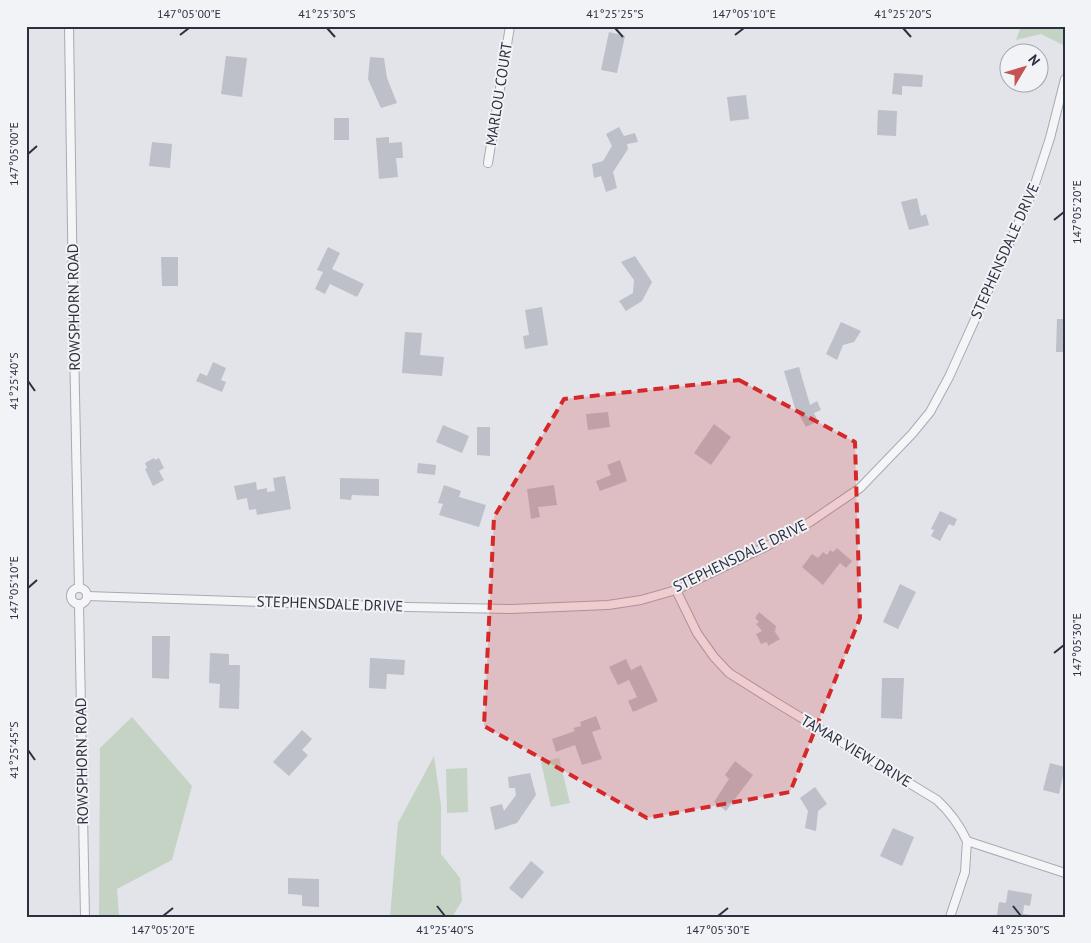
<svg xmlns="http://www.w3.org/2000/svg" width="1091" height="943" font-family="'PT Sans',sans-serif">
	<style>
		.green { fill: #c5d3c4 }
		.building { fill: #bdbfc9 }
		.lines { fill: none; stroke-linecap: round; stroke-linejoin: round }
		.street-casing { stroke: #a7aab4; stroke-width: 10 }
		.street { stroke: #f5f5f8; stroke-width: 8 }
		.marked { fill: #d62828; fill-opacity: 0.2; stroke: #d62828; stroke-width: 4; stroke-dasharray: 10 6; stroke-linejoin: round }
		.ticks { fill: none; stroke: #2b3040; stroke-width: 2 }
		.labels { text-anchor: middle; stroke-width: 4; stroke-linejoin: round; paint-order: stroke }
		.street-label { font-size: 15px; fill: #2b3040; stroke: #f2f3f7 }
		.neatline { fill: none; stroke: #2b3040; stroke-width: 2 }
		.ticks-label { font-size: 12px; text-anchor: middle; fill: #2b3040 }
	</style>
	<rect width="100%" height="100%" fill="#e2e4ea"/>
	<g class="green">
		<polygon points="1021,26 1065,26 1065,37 1063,45 1041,34 1016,40"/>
		<polygon points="132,717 192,786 172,860 117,889 119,917 99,917 100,748"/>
		<polygon points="434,756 441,805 441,854 460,878 462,901 452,917 390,917 398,823"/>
		<polygon points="559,758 570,803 551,807 541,762"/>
		<polygon points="467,768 468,812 447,813 446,769"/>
	</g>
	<g class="building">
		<polygon points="609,32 625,36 617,73 601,70"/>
		<polygon points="226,56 247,58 242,97 221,94"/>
		<polygon points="370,57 384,58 387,78 397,103 381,108 368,79"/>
		<polygon points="894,73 923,75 922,87 902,86 902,95 892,94"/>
		<polygon points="746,95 749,119 730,121 727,97"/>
		<polygon points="878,110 897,111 896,136 877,135"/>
		<rect x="334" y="118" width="15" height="22"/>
		<polygon points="619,127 624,136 635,133 638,142 627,144 628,149 613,172 617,188 606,192 601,176 594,178 592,164 603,161 612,146 606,134"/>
		<polygon points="389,137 389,143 402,142 403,158 396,158 398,177 379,179 376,138"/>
		<polygon points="152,142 172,144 170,168 149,166"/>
		<polygon points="917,198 921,216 926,214 929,225 909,230 901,202"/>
		<polygon points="328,247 340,253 332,269 364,284 357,297 330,284 325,294 315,289 323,272 317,270"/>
		<polygon points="635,256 652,282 642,301 626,311 619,301 633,293 634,280 621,262"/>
		<polygon points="161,257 178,257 178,286 162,286"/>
		<polygon points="542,307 548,345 525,349 523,336 529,335 525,310"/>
		<polygon points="1057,319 1065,319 1065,352 1056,352"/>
		<polygon points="841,322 861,331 854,342 843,345 837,360 826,354"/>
		<polygon points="405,332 422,333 420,355 444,357 442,376 402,373"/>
		<polygon points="213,362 226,368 221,380 226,382 222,392 196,381 200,373 207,376"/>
		<polygon points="799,367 810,405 817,401 821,410 814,413 818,421 806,427 795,408 784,371"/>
		<polygon points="608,412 610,427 588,430 586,414"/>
		<polygon points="714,424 731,437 711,465 694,453"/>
		<polygon points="443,425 469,436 462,453 436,442"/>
		<polygon points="477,427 490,427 490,456 477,455"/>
		<polygon points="154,458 155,460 159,458 164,468 159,471 164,480 153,486 145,469 147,468 145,463"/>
		<polygon points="620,460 627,481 600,491 596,481 611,475 607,465"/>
		<polygon points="418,463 436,465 435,475 417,473"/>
		<polygon points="285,476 291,509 257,515 256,509 249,510 247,498 237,500 234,486 256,482 257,490 267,488 267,492 275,491 273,478"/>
		<polygon points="340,478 379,479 379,496 352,495 351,500 340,499"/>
		<polygon points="444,485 461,491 459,497 486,505 479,527 439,515 443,504 438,503"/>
		<polygon points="554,485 557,505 538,507 540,517 531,519 527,489"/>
		<polygon points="940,511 957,519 954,526 949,524 940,541 931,536 934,530 931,529"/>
		<polygon points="837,548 852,561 846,568 840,563 823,585 802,567 812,554 818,558 823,552 827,555 830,550 833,552"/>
		<polygon points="900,584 916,592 898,629 883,622"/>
		<polygon points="759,612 776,626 775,632 780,639 768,646 767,642 761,644 756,634 762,631 756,624 759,622 755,618"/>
		<polygon points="152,636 170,636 169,679 152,678"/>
		<polygon points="210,653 229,654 229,665 240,665 239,709 219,708 220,684 209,683"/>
		<polygon points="370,658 405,660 404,675 387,674 386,689 369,688"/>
		<polygon points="626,659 631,670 641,665 658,701 633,712 628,701 637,697 629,680 618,685 609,667"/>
		<polygon points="882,678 904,678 902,719 881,718"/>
		<polygon points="596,716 601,729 592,732 602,759 582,765 575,745 556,752 552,739 575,731 573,728 581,726 580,722"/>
		<polygon points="302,730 312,739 302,750 308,755 289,776 273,762"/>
		<polygon points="735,761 753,775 726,811 714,802 729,779 725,775"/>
		<polygon points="1050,763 1065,767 1059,794 1043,790"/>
		<polygon points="530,773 536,795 517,823 495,830 490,807 502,804 504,811 516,795 515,788 509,788 508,777"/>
		<polygon points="815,787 827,804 818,811 816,831 805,828 808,811 800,798"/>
		<polygon points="893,828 914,837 902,866 880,856"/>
		<polygon points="531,861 544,872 522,899 509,888"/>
		<polygon points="288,878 319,879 319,907 302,906 302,895 288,894"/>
		<polygon points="1008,890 1032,894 1030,906 1024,905 1023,914 1031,915 1030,917 1008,917 997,915 999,902 1006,903"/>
	</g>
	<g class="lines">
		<defs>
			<g id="street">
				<polyline points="69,26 73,296 79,588"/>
				<polyline points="488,163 510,26"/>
				<circle cx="79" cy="596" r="8"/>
				<path d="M676,590L697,633L714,657L729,673L772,700L937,800C950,812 959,824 967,841L1065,873"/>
				<polyline points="87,596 408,607 511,609 608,605 641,600 676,590 769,545 810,522 860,488 912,434 930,412 949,377 1032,193 1050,138 1065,79"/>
				<polyline points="79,605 85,917"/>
				<polyline points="950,917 965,872 967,841"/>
			</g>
		</defs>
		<use href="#street" class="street-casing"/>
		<use href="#street" class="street"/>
	</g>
	<path class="marked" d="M739,380L855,442L860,618L790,792L647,818L484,726L494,517L564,399Z"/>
	<path class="ticks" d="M327,28L335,37M615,28L623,37M903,28L911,37M180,35L189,28M735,35L744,28M28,154L37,146M1054,220L1064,212M28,381L35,391M28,588L37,580M1054,653L1064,645M28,750L35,760M437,906L445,916M1013,906L1021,916M163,916L173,908M718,916L728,908"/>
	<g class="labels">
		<g class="street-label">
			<text transform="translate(499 94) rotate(-81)" y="5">MARLOU COURT</text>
			<text transform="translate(1005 251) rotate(-66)" y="5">STEPHENSDALE DRIVE</text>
			<text transform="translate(74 307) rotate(-91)" y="5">ROWSPHORN ROAD</text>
			<text transform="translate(740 556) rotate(-26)" y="5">STEPHENSDALE DRIVE</text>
			<text transform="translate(330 604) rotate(2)" y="5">STEPHENSDALE DRIVE</text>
			<text transform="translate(856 751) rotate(31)" y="5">TAMAR VIEW DRIVE</text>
			<text transform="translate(82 761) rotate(-91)" y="5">ROWSPHORN ROAD</text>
		</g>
	</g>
	<rect width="1091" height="943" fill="none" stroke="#f2f3f7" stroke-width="55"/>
	<g transform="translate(1024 68) rotate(52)"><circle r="24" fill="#f2f3f7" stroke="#a2a5ae"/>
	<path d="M0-4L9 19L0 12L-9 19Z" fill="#c55351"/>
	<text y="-8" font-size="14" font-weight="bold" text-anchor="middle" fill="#2b3040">N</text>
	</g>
	<rect x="28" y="28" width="1036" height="888" class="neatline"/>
	<g class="ticks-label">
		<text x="189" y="18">147°05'00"E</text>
		<text x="327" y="18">41°25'30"S</text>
		<text x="615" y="18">41°25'25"S</text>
		<text x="744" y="18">147°05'10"E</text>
		<text x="903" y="18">41°25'20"S</text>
		<text transform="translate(14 154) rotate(-90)" y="4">147°05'00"E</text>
		<text transform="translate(1077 212) rotate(-90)" y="4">147°05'20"E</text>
		<text transform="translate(14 381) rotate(-90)" y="4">41°25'40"S</text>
		<text transform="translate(14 588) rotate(-90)" y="4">147°05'10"E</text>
		<text transform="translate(1077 645) rotate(-90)" y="4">147°05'30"E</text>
		<text transform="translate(14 750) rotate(-90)" y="4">41°25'45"S</text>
		<text x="163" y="934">147°05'20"E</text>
		<text x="445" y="934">41°25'40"S</text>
		<text x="718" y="934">147°05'30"E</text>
		<text x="1021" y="934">41°25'30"S</text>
	</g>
</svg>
